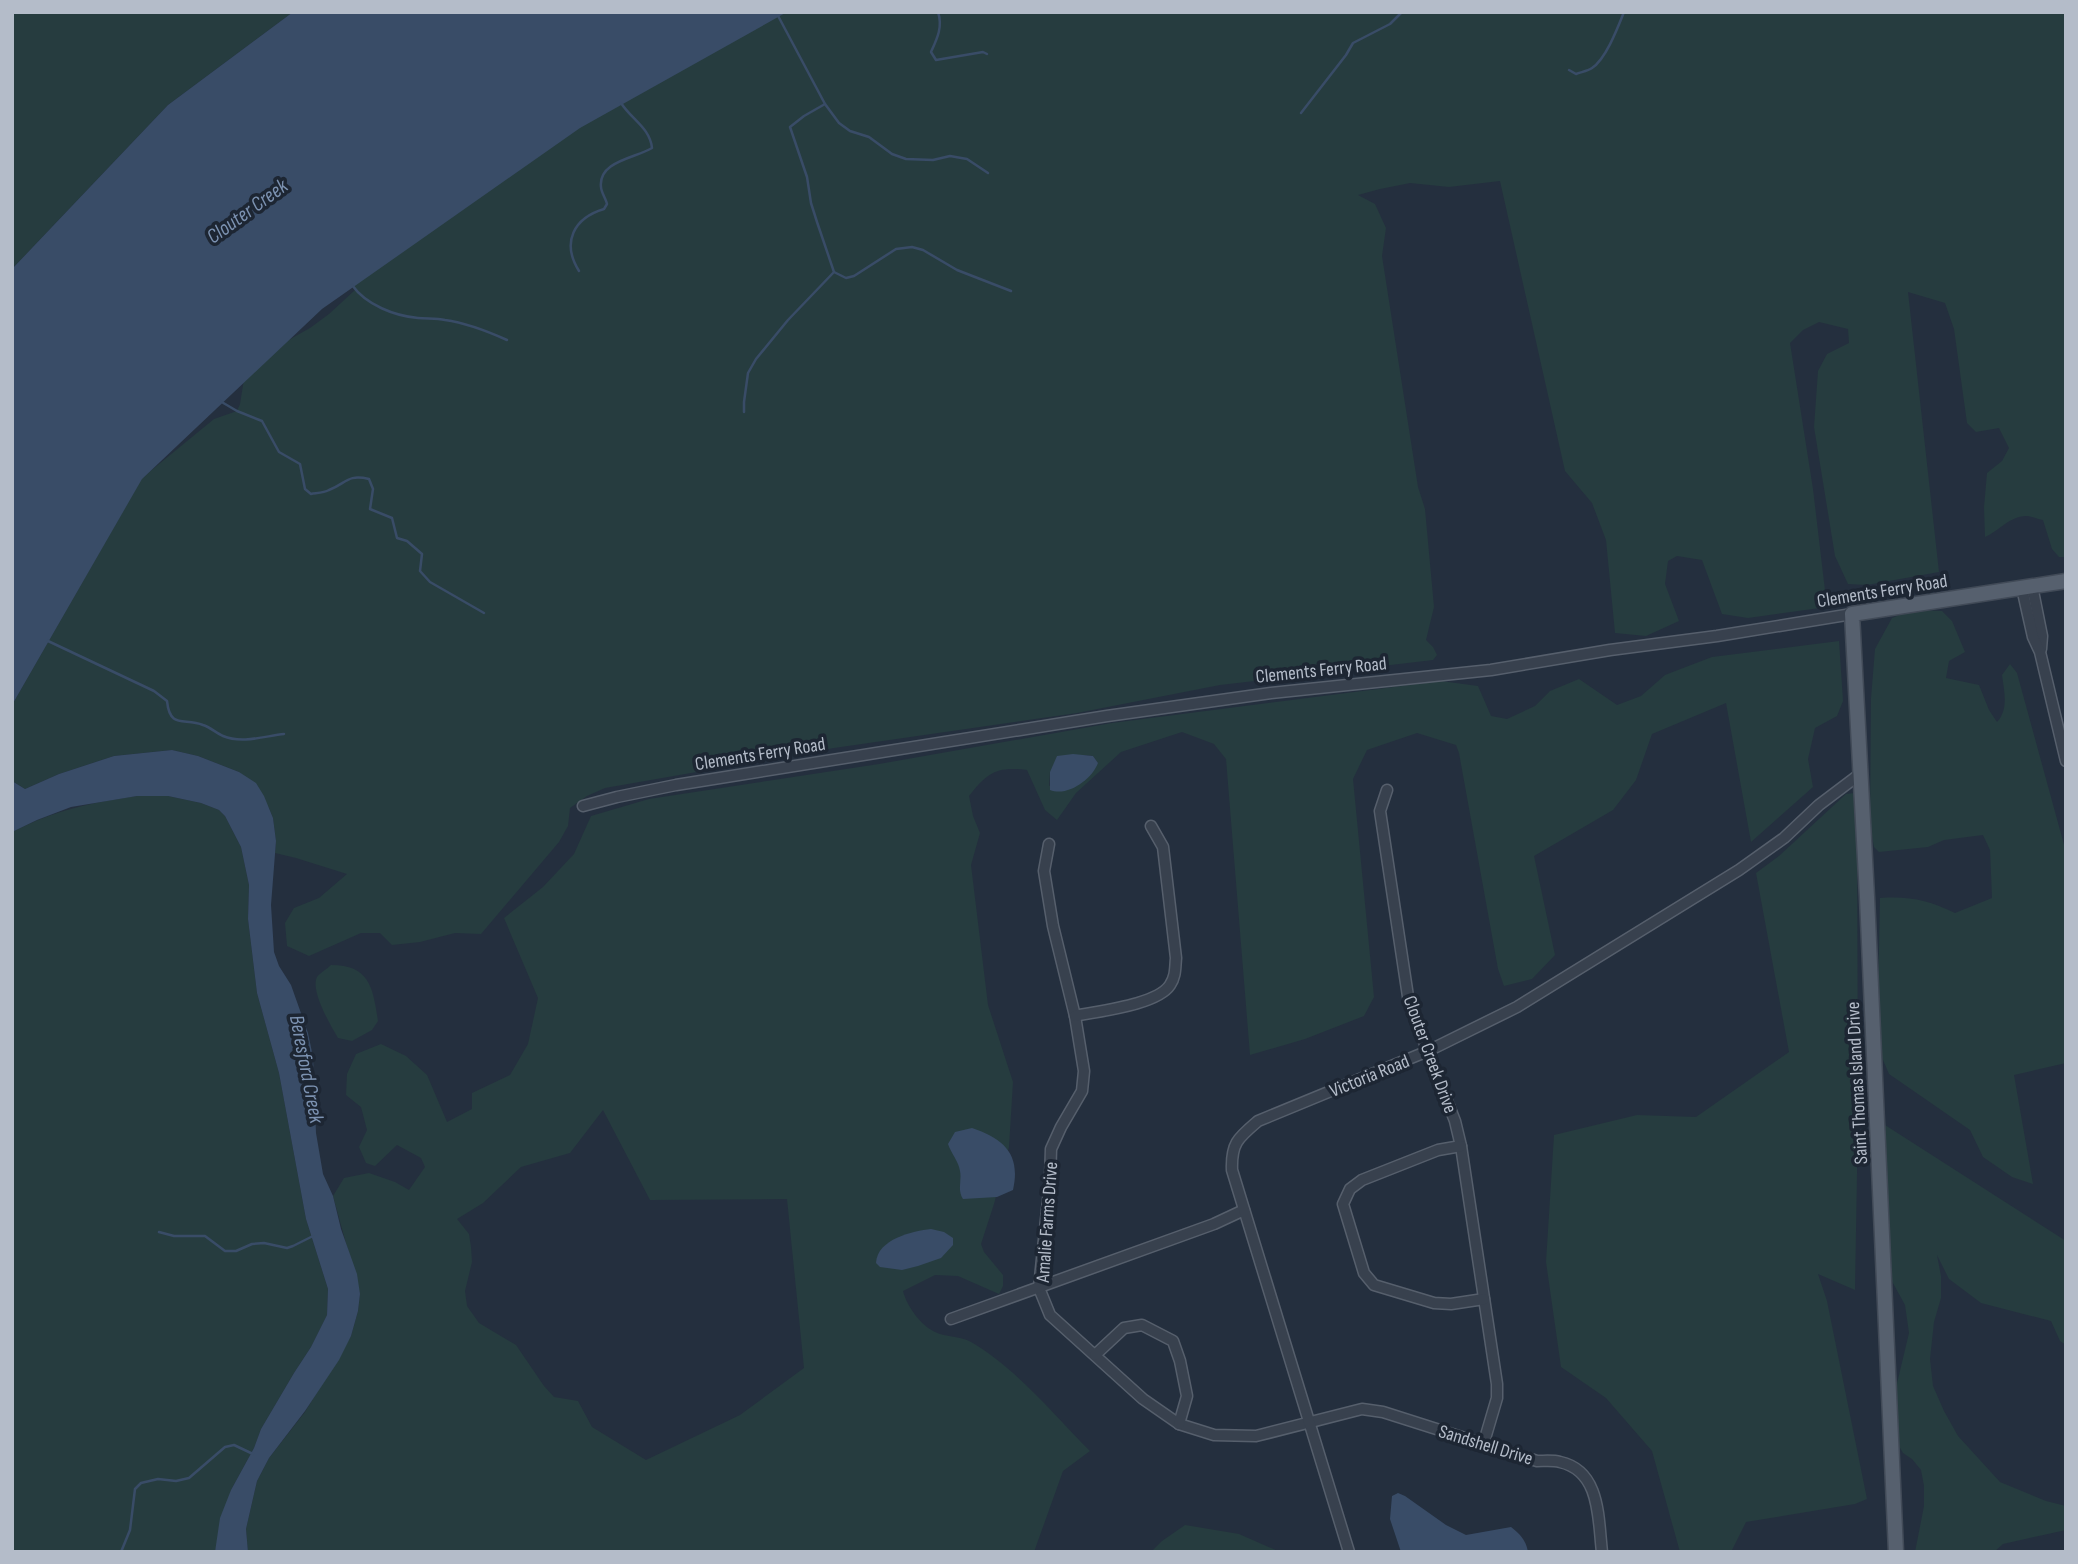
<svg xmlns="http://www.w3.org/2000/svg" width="2078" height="1564" font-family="'Sofia Sans Condensed',sans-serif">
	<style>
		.green { fill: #263c3f; fill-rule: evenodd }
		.water { fill: #394c67 }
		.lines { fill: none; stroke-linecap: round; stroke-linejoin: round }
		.stream { stroke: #394c67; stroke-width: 2.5 }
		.minor-casing { stroke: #565f6c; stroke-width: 13 }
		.major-casing { stroke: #414a57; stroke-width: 17 }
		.minor { stroke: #38414e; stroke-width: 10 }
		.major { stroke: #56606e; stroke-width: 14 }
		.labels { text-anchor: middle; stroke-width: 7; stroke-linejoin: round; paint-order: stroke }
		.street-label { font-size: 19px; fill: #b4bcc9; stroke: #1d2633 }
		.water-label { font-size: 21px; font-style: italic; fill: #7c92b1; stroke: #1d2633 }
	</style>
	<rect width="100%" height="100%" fill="#242f3e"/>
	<g class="green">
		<polygon points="12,12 293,12 168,105 12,269"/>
		<path d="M673,12H2066V557H2059L2052,549L2043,520C2038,519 2031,516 2026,516C2010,516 1999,531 1985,537L1984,507L1987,473L2002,461L2009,448L1999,428L1976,432L1967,423L1954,329L1945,303L1908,292L1939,572L1867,585L1848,584L1835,556L1814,427L1818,371L1827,354L1849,343L1848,329L1819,322L1803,330L1790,343L1813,489L1827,607L1748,618L1722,614L1702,560L1677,556L1668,561L1665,584L1679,621L1646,636L1615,633L1606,540L1592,503L1565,471L1500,181L1449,187L1410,183L1380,189L1358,195L1375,204L1386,228L1382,256L1418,487L1425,509L1434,607L1426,640L1433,647L1437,655L1433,660L1220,685L1077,713L834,748L605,788L587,796L570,808L568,826L559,842L481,934L455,933L420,942L392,945L380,933H361L309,956L287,946L285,923L294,908L319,898L347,874L296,858L275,853L276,841L273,818L269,808L239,772L198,756L172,750L114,756L59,774L25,789L12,781V705L142,478L214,419L237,411L240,404L244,379L278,346L310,328L329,314L355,290L347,279Z"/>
		<path d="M1912,610L1942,611L1952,621L1965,652L1949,661L1946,678L1979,685L1989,710L1997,722C2009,709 2004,691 2002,675L2010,664L2017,673L2066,852V1063L2014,1075L2033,1184L2012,1177L1983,1157L1970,1130L1889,1074L1877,1046L1880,898C1910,896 1928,900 1955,913L1992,898L1990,850L1983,835L1944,840L1928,847L1879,852L1874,847L1870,826L1871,698L1875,649L1892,618Z"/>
		<path d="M1839,641L1843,701L1837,716L1815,728L1808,759L1813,787L1751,842L1726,703L1652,734L1636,780L1613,810L1534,856L1555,955L1532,979L1504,986L1498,969L1459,753L1456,745L1417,733L1367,750L1353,779L1374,997L1364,1016L1305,1039L1250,1055L1226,759L1214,744L1182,732L1121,752L1076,793L1057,820L1045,810L1027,770C996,766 987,773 969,796L973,816L980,833L971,865L988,1005L1013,1082L1009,1147L994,1204L981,1244L984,1252L1003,1275V1286L999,1294L958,1276L935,1275L903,1291C907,1307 923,1329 940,1334C950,1337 962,1337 971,1342C1017,1369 1052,1413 1090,1451L1063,1471L1034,1552H248L246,1529L257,1481L269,1458L305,1412L351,1336L358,1311L360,1294L333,1196L344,1178L369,1173L395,1182L409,1190L425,1167L421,1158L397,1145L375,1166L366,1163L359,1147L367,1130L361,1107L346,1095L347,1074L356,1054L381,1044L406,1056L427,1075L447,1122L472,1109V1093L510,1075L528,1044L538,998L504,918L543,887L574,854L591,816L649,799L879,764L1112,723L1441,681L1478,686L1491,716L1507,719L1535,706L1550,691L1579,679L1617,705L1641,696L1665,675L1712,657ZM1085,755L1093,756L1098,763L1049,786L1050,772ZM603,1110L650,1200L787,1199L804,1368L740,1415L646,1460L592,1427L578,1401L554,1397L544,1386L516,1345L479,1323L467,1306L465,1291L472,1262L471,1247L469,1234L457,1219L483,1203L521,1167L570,1153Z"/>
		<polygon points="1854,793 1857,810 1858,1115 1855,1290 1818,1274 1827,1301 1867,1499 1855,1504 1746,1522 1731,1552 1680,1552 1652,1451 1606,1398 1561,1367 1546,1262 1554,1135 1637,1115 1696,1117 1789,1052 1756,873 1779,856 1846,794"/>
		<path d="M137,796H168L201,803L219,810L225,816L241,847L249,885L248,919L257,993L279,1073L306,1219L328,1289L327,1315L311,1347L294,1373L261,1429L254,1448L231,1490L215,1552H12V832C56,810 89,803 137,796Z"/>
		<path d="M331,965C370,965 373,988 378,1021L372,1030L352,1041L338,1038C331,1026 310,991 317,977C320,973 327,969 331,965Z"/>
		<polygon points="1885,1125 2066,1241 2066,1345 2060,1341 2051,1321 1981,1303 1949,1279 1937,1255 1941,1276 1941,1298 1934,1322 1930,1359 1933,1386 1944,1411 1958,1436 2000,1482 2046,1501 2066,1506 2066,1530 2003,1544 1994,1552 1915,1552 1924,1506 1924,1486 1921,1470 1912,1459 1903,1453 1896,1441 1894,1396 1909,1333 1905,1305 1888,1274 1886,1250 1890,1247"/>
		<polygon points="1185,1525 1239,1534 1280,1552 1151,1552 1162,1541"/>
	</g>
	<g class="water">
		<polygon points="293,12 787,12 580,128 322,309 142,479 12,705 12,269 168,105"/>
		<polygon points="172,750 198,756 239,772 256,783 264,796 273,818 276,841 271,905 274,952 279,966 291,985 308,1033 313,1057 316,1133 323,1174 333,1196 341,1229 357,1274 360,1294 358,1311 351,1336 339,1360 305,1411 269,1458 257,1481 246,1529 248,1552 215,1552 220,1518 231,1490 254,1448 261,1429 294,1373 311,1347 327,1315 328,1289 306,1219 279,1073 257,993 248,919 249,885 241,847 225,816 219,810 201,803 168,796 137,796 71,807 37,820 12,832 12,781 25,789 59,774 114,756"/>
		<path d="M1073,754L1093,756L1098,763C1092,779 1068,797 1050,790V772L1057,756Z"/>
		<path d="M972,1128C1004,1139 1021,1154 1013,1190L997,1197L963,1199C957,1190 962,1181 960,1171C959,1162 951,1153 948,1144L955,1132Z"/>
		<path d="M931,1229L944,1232L953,1238V1245L941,1258L918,1266L902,1270L880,1267L876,1263C877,1239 913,1231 931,1229Z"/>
		<path d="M1398,1493L1405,1496L1446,1525L1466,1535L1511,1527C1520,1534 1526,1540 1528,1552H1401L1390,1519L1392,1496Z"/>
	</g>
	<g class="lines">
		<g class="stream">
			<polyline points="776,12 825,104 839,123 850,131 869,137 892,154 906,159 933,160 950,156 967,159 988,173"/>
			<path d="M938,12C943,27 937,39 931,52L936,60L983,52L987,54"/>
			<path d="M1569,70L1576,74C1581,72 1588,71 1592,68C1606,59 1618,27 1624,12"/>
			<polyline points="825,104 804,116 790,127 807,177 811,203 817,222 834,272 846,278 854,276 896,249 912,247 923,250 957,270 1011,291"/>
			<polyline points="1301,113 1346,55 1353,43 1390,24 1402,12"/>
			<path d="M579,271C561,242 574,218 604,209L607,204C606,199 601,192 601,187C598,161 636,158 652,148C650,128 632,120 621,103"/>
			<path d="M352,285C366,305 395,316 418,318C427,319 436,318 445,320C467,323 487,331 507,340"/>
			<path d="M220,401L237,411L262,421L279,452L300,464L305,489L311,494C317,493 324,493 329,490C347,483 347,474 369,479L373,489L370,509L392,518L397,538L407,541L422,554L420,571L430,582L484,613"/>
			<polyline points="744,412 744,402 748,373 756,359 788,320 834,272"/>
			<path d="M48,641L154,691L167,701C170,730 185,717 203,725C210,727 216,733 223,736C242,744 265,736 284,734"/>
			<polyline points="159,1232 174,1236 205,1236 225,1251 236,1251 252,1244 264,1243 287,1248 293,1246 313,1236"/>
			<polyline points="121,1552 130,1530 135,1489 141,1483 158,1479 176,1481 189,1478 225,1447 234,1445 253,1454"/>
		</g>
		<defs>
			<g id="minor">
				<polyline points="2032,586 2042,636 2041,649"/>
				<polyline points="2022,588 2033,637 2040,652 2066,761"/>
				<polyline points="1387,790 1380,811 1409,1003 1455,1121 1461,1146 1497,1384 1497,1398 1484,1442"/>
				<polyline points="583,806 617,797 676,785 1107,716 1271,693 1491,670 1610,650 1717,636 1852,614"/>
				<path d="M1049,844L1044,871L1053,926L1075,1016L1084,1071L1082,1091L1061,1127L1051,1149L1050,1181L1039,1288L1050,1315L1143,1399L1179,1424L1214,1435L1256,1436L1362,1409L1383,1412L1537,1461C1545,1461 1553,1460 1560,1462C1601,1471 1598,1519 1602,1552"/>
				<path d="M1075,1016C1098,1011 1157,1005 1170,985C1176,976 1175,968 1176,958L1163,847L1151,826"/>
				<polyline points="1461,1146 1438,1150 1362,1180 1350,1189 1343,1204 1364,1273 1374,1285 1434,1303 1451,1304 1484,1299"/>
				<polyline points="951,1319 1214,1224 1244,1210"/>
				<polyline points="1095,1355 1124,1328 1142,1325 1173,1341 1180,1361 1187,1396 1179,1424"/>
				<path d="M1349,1552L1232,1170C1231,1143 1238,1138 1258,1121L1428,1051L1517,1007L1739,870L1784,838L1819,805L1860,774"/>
			</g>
			<polyline id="major" points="1896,1552 1867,897 1852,614 2066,581"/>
		</defs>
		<use href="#minor" class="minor-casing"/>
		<use href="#major" class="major-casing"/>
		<use href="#minor" class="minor"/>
		<use href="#major" class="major"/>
	</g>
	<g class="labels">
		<g class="street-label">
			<text transform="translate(1882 590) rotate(-9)" y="7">Clements Ferry Road</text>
			<text transform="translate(1321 669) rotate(-6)" y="7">Clements Ferry Road</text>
			<text transform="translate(760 753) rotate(-9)" y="7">Clements Ferry Road</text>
			<text transform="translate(1431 1054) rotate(70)" y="7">Clouter Creek Drive</text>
			<text transform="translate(1369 1075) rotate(-22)" y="7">Victoria Road</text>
			<text transform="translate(1856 1083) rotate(-93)" y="7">Saint Thomas Island Drive</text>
			<text transform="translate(1046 1222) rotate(-86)" y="7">Amalie Farms Drive</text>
			<text transform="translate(1486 1444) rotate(17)" y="7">Sandshell Drive</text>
		</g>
		<g class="water-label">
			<text transform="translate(247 211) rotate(-36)" y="7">Clouter Creek</text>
			<text transform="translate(307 1069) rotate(79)" y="7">Beresford Creek</text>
		</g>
	</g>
	<rect width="2078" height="1564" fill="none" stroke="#b4bcc9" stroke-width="28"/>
</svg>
